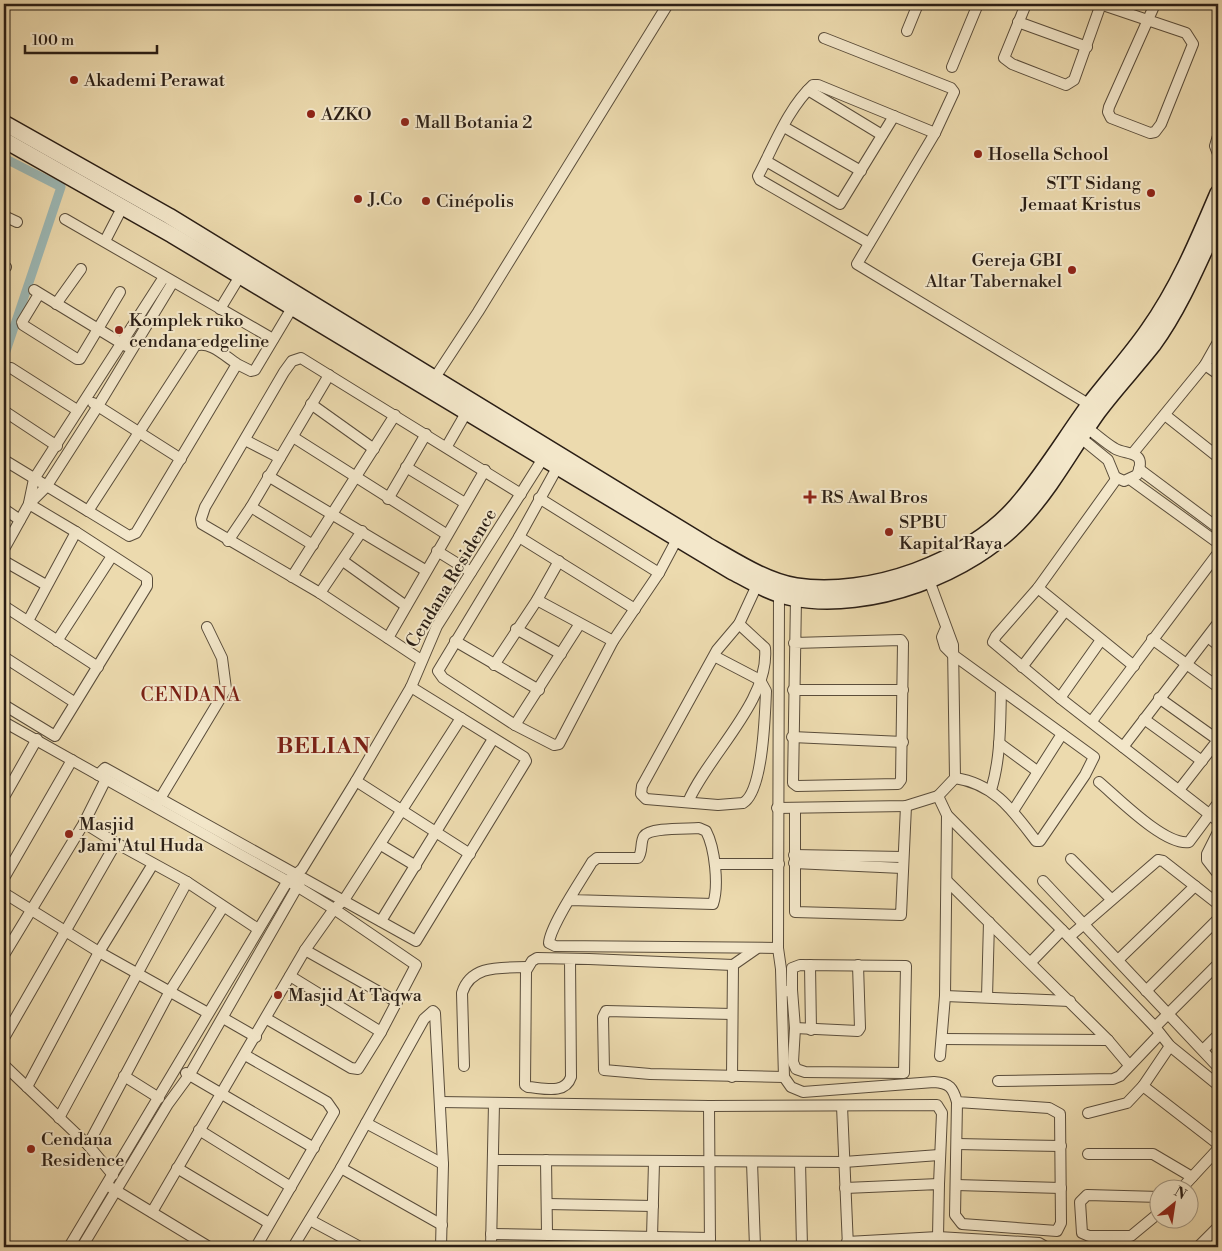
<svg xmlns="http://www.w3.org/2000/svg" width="1222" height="1251" font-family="'Libre Bodoni',serif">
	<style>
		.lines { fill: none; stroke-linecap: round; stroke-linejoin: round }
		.canal { stroke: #9cb8b5; stroke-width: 9 }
		.street-casing { stroke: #5a4d3b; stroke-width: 12 }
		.secondary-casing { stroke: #2a1e15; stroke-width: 18 }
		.street { stroke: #f3e7ca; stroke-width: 10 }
		.secondary { stroke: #f3e7ca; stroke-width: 15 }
		.poi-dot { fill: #8f2418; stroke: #f3e7ca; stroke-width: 2 }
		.labels { text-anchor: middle; stroke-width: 4; stroke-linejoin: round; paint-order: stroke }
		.poi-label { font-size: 18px; fill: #2a1e15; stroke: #f3e7ca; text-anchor: start }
		.street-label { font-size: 18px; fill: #2a1e15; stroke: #f3e7ca }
		.neighbourhood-label { font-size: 19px; letter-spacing: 1px; fill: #7a1f14; stroke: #f3e7ca }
		.district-label { font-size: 22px; font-weight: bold; letter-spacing: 1px; fill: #7a1f14; stroke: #f3e7ca }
	</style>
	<rect width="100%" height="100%" fill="#ecdaae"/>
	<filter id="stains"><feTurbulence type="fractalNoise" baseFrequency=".004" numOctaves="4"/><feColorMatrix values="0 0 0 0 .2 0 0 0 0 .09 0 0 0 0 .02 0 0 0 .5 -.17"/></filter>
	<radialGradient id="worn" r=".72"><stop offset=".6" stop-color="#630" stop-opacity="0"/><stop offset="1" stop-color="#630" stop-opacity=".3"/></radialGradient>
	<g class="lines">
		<polyline class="canal" points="4,158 61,187 4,357"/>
		<defs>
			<g id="street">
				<polyline points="1026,4 1004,58 1012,64 1066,85 1074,80 1101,4"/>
				<polyline points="1100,4 1186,33 1193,44 1161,124 1155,132 1150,133 1111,118 1108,112 1109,107 1155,4"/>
				<polyline points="1018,22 1087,47"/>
				<polyline points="907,31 918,4"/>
				<polyline points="824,38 951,88 954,92 935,133 857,264 1090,405"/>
				<polyline points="952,67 978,4"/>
				<polyline points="808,90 882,135"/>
				<polyline points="784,127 861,171"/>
				<polyline points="1218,136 1215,146 1218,154"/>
				<polyline points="766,161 840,204 894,116"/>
				<polyline points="4,216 17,222"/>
				<polyline points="65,219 273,339"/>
				<polyline points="105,241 122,208"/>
				<path d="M869,243L760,180L758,176C774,146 788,108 813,85H818L935,133"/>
				<polyline points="4,266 6,267"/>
				<polyline points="34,290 126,346"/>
				<polyline points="39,294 22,322 23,325 77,359 80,359 120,292"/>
				<polyline points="56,304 81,269"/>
				<polyline points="220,309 240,276"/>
				<path d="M237,364C225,356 209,340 195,346L88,511L129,536L136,533L237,364L251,371L255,370L292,308"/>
				<polyline points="1205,365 1218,374"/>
				<polyline points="11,368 77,410"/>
				<polyline points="434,379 478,312 668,4"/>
				<polyline points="93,403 181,459"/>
				<polyline points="311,404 374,449"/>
				<polyline points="4,411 57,446"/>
				<polyline points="1165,415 1218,457"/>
				<polyline points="293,437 446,534"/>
				<path d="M1081,438L1108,460L1115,477L1124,481L1137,475C1148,449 1126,456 1114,448C1104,442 1096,434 1087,428"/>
				<polyline points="245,440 280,458"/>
				<polyline points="447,446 466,413"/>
				<polyline points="1133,453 1205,365 1218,342"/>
				<polyline points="4,460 88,511"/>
				<polyline points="406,467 465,503"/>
				<polyline points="557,468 519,537 438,671 443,678 515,725 554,745 559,744 613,641 659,573 677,539"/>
				<polyline points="1139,469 1218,528"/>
				<polyline points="268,476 425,570"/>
				<polyline points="1117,478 1038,588 996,636 993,642 1060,698 1218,821"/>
				<polyline points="1131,480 1218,543"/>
				<polyline points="539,498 659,573"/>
				<polyline points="388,499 426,434"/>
				<polyline points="29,503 34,479 164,277"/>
				<polyline points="251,507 313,545"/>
				<polyline points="4,509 20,520"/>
				<polyline points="519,537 635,609"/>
				<polyline points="228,541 251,507 329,375"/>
				<polyline points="4,549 29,504 46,487 98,406 173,282"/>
				<polyline points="437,551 471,572"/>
				<polyline points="4,561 46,585"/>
				<polyline points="343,561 406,606"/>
				<polyline points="292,577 395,415"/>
				<polyline points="929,580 953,645 955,778 938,796 947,815 1069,937 1155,1027 1170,1046 1218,1085"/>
				<polyline points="1038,588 1134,666"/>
				<polyline points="320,593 362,531"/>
				<path d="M779,593L778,948L781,969L784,1077L791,1087L803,1092L934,1082C950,1083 953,1088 957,1102L955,1215L962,1224L1057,1231L1061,1223L1060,1114L1049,1108L957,1102"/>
				<polyline points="537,600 613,641"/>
				<polyline points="4,606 98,667"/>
				<polyline points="28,621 76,532"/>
				<polyline points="516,629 561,654"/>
				<path d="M945,630L942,637L945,647L952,654L1094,757L1085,775L1040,841H1036C1013,811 995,784 955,778"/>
				<polyline points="1208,637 1218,645"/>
				<polyline points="388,638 485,470"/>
				<polyline points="1152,639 1218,687"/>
				<polyline points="57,641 112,556"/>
				<polyline points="455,641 539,690"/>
				<polyline points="794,643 901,640 903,643 901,780 898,784 797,786 793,783 796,598"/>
				<path d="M714,656L760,680L766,691C765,715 763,792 743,803L718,805L646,799L641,794L642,786L717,650L739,624L757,585"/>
				<polyline points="4,657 74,702"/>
				<polyline points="421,660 320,593 202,524 201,519 205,507 284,372 292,361 301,358 521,494"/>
				<polyline points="494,665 537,600 559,561"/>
				<polyline points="1022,667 1065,611"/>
				<polyline points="793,690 903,690"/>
				<polyline points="1060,698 1101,640"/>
				<polyline points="1159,698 1218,740 1179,790"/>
				<polyline points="4,705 55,736 147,586 147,578 76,532 29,504"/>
				<polyline points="1144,719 1202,761"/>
				<polyline points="1092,721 1218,553"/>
				<polyline points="4,722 298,887 334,909 416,965 381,1032 358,1069 351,1068 267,1019"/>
				<polyline points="515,725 579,625"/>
				<polyline points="792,737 903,742"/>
				<polyline points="999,743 1037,771"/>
				<polyline points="1123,747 1218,623"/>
				<polyline points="98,775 105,768 416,941 526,761 524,757 411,687"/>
				<polyline points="356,781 470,854"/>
				<path d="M1099,782C1118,798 1165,846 1189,842L1218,803"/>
				<path d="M991,790C1001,758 1000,723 1001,691"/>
				<polyline points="4,797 37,739"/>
				<polyline points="158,802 226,689 222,658 207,627"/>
				<path d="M688,802C708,755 770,701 765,648L739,624"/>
				<polyline points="777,808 906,806 938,796"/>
				<polyline points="795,808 795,912 901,915 906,806"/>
				<polyline points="1013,811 1062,734"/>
				<polyline points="84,823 116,843 187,882 258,929"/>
				<polyline points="1218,832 1207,854 1207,860 1218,874"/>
				<polyline points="381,845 416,866"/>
				<polyline points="794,855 902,857"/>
				<polyline points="1071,859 1111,899"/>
				<polyline points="794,863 902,868"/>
				<polyline points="715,864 779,864"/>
				<polyline points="4,878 72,760"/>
				<polyline points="947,881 1108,1040 1129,1065"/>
				<polyline points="1043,881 1218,1067"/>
				<polyline points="4,893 99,952 208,1013"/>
				<path d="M570,900L713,904C719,886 715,848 706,831L699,828C688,829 650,827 644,836C640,842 643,852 638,858H597L592,862C582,879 550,926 549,943L555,946L778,948"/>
				<polyline points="381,921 493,739"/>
				<polyline points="1069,937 1158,860 1163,861 1218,904"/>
				<polyline points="305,950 397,1002"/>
				<polyline points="4,955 84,823 106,779"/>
				<path d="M570,959L571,1077C565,1095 543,1088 528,1087L525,1085L526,971L532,961L537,958L589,959L733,965L756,949"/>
				<polyline points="1118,960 1195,886"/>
				<polyline points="1031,962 1062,930"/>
				<polyline points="810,965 811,1030"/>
				<polyline points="290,976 381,1032"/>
				<polyline points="1146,991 1218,919"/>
				<polyline points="782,992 792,990 795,1028 793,1062 796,1069 805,1072 904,1073 906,966 800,965 792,968 792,990"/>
				<polyline points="945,996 1070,1001"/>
				<polyline points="987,997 989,922"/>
				<polyline points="732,1014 606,1011 603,1017 604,1070 650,1074 784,1077"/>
				<polyline points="223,1018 256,1037"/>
				<polyline points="1155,1027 1218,964"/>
				<polyline points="795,1028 858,1031 860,1028 858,965"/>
				<polyline points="4,1038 116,843"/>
				<polyline points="943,1039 1108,1040"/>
				<polyline points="1170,1046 1143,1086 1218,1144"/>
				<polyline points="1203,1050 1218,1035"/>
				<polyline points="245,1055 327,1102 334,1112 256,1247"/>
				<polyline points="940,1056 945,996 947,815"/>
				<polyline points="4,1065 88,1145 113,1175"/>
				<path d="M464,1066L462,993C471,964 502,968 527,967"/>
				<polyline points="186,1073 314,1148"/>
				<polyline points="124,1076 159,1098"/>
				<polyline points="732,1077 733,965"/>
				<polyline points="998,1081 1113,1079 1120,1076 1160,1034"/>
				<polyline points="27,1087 99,952 153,864"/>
				<polyline points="440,1102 709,1106 937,1105 942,1113 939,1184"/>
				<polyline points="709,1106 710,1247"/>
				<polyline points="842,1106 848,1247"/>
				<polyline points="1088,1113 1127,1103 1143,1086"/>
				<polyline points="59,1118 187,882"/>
				<polyline points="366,1123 443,1164"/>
				<polyline points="199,1130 291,1187"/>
				<polyline points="957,1144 1061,1146"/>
				<polyline points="88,1145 170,991 223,907"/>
				<polyline points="1088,1154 1153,1154 1192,1177"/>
				<polyline points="493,1160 844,1162 939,1155"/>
				<polyline points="546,1160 547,1233"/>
				<polyline points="752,1162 755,1247"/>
				<polyline points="800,1162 802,1247"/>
				<polyline points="177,1168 269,1223"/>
				<polyline points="341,1168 442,1225"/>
				<polyline points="956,1185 1061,1188"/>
				<polyline points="110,1187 209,1247"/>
				<polyline points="845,1188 939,1184 938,1237"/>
				<polyline points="1182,1188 1218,1149"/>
				<polyline points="1160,1197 1087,1195 1080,1202 1082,1233 1089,1236 1131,1236 1160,1212"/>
				<polyline points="547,1204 653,1206"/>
				<polyline points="152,1212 305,950 334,909 344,900 461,718"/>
				<polyline points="310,1220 360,1247"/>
				<polyline points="491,1234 710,1238"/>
				<polyline points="652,1237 654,1162"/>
				<polyline points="847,1242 938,1237 1039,1243 1046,1247"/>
				<polyline points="69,1247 287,882 302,869 356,781 411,687 437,626 542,460"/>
				<polyline points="82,1247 168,1104 190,1074 300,882"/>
				<polyline points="293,1247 341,1168 424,1019 433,1011 435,1013 443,1164 441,1247"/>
				<polyline points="491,1247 494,1103"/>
				<polyline points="1198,1247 1218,1227"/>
			</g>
			<g id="secondary">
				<path d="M4,123L169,216L707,545C734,560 765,581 796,586C869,597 967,562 1016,506C1043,475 1065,438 1089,405C1108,380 1130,356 1148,330C1178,288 1198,240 1218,193"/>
				<path d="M4,140L172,235L731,571C750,581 771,594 793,598C870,612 971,575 1024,517C1053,485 1073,447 1098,412C1115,389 1135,368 1153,345C1180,308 1199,262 1218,221"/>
			</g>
		</defs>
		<use href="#street" class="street-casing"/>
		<use href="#secondary" class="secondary-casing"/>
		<use href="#street" class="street"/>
		<use href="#secondary" class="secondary"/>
	</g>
	<g class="poi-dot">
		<circle cx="74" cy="80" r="5"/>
		<circle cx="311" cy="114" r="5"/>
		<circle cx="405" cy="122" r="5"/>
		<circle cx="978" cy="154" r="5"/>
		<circle cx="1151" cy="193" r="5"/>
		<circle cx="358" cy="199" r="5"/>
		<circle cx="426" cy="201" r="5"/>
		<circle cx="1072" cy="270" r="5"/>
		<circle cx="119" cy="330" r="5"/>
		<path d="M807.5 489.5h5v5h5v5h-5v5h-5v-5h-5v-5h5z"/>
		<circle cx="889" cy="532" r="5"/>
		<circle cx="69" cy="834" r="5"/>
		<circle cx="278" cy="995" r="5"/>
		<circle cx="31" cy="1149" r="5"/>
	</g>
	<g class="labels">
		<g class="poi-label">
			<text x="84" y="86">Akademi Perawat</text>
			<text x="321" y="120">AZKO</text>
			<text x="415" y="128">Mall Botania 2</text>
			<text x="988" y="160">Hosella School</text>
			<text x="1141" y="189" text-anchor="end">STT Sidang<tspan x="1141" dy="21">Jemaat Kristus</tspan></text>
			<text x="368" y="205">J.Co</text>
			<text x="436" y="207">Cinépolis</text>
			<text x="1062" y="266" text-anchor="end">Gereja GBI<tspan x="1062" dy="21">Altar Tabernakel</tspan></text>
			<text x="129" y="326">Komplek ruko<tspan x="129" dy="21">cendana edgeline</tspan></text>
			<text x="821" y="503">RS Awal Bros</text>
			<text x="899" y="528">SPBU<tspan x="899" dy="21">Kapital Raya</tspan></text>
			<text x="79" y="830">Masjid<tspan x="79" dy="21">Jami'Atul Huda</tspan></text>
			<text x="288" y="1001">Masjid At Taqwa</text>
			<text x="41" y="1145">Cendana<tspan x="41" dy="21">Residence</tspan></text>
		</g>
		<g class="street-label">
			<text transform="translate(451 578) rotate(-59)" y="6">Cendana Residence</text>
		</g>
		<g class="neighbourhood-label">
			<text x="191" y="701">CENDANA</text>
		</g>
		<g class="district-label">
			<text x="324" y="753">BELIAN</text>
		</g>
	</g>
	<rect width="1222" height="1251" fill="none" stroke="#ecdaae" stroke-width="20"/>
	<rect x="5" y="5" width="1212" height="1241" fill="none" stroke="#2a1e15" stroke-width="2.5"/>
	<rect x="10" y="10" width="1202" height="1231" fill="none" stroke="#2a1e15"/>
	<g transform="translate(1174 1204) rotate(30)"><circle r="24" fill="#f3e7ca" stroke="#a39782"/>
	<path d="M0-4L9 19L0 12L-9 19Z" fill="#8f2418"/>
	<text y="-8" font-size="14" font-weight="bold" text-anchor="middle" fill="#2a1e15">N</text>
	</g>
	<path d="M25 45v8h132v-8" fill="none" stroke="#2a1e15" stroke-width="2.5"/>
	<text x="32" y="45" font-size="15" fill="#2a1e15" stroke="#f3e7ca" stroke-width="4" paint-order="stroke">100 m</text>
	<rect width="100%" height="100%" filter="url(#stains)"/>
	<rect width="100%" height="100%" fill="url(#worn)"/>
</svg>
